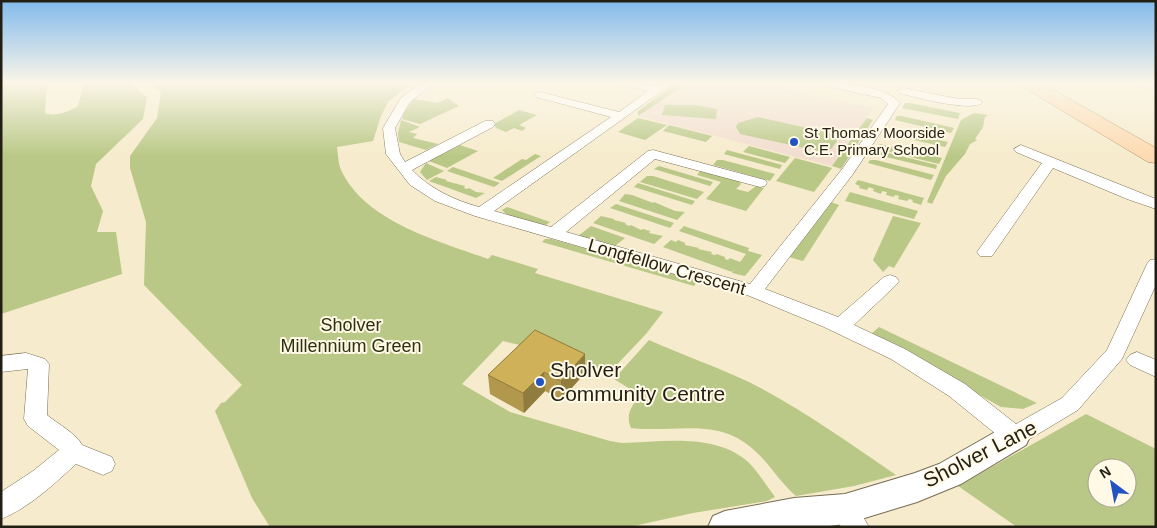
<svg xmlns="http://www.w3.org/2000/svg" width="1157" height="528" font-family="Helvetica,sans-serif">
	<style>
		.education { fill: #f2ddcf }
		.green { fill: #b9c886; fill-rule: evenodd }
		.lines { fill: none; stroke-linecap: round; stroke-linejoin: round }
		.minor-casing { stroke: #776d52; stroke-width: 1 }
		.tertiary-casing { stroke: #776d52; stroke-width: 2 }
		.primary-casing { stroke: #af8958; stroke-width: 1 }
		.minor { fill: #fff; fill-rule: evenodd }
		.tertiary { fill: #fff; fill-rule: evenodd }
		.primary { fill: #fddab1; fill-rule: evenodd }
		.wall { fill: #b1984c }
		.shaded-wall { fill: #907c3e }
		.building { fill: #ceb158; stroke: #907c3e }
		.poi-dot { fill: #2253c0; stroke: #fff9e6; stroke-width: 2 }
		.labels { text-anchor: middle; stroke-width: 4; stroke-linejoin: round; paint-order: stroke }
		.far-poi-label { font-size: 15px; fill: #221e13; stroke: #fff9e6; text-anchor: start }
		.street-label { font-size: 18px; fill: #221e13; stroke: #fff9e6 }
		.park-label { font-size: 18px; fill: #2b320d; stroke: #fff9e6 }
		.near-poi-label { font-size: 21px; fill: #221e13; stroke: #fff9e6; text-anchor: start }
		.near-street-label { font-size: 21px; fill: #221e13; stroke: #fff9e6 }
	</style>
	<rect width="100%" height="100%" fill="#f6ebcc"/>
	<polygon class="education" points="687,83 758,83 874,108 832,166 638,116"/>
	<g class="green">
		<path d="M1,83H47L45,113C55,117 68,112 78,106L84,83H130L147,97L143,119L96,164L91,186L103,211L97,232H116L122,274L1,314Z"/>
		<path d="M147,83H412L388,102L381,116L373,141L337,147C338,154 338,163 341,170C365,222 439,241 488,259L492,255L538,269L535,273L663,312L646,334L607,375L596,369L541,347L532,348L503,341L462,384L510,412L610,441L622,443C662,442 712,433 746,460C757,470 766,485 775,497L767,501L693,513L629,527H270L252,498L215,411L221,403L225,402L242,385L144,285L146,222L130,168V156L157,118L161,92Z"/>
		<polygon points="676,85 682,87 638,116 638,111 672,86"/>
		<polygon points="448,98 459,106 420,124 402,119 404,113 414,99 438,103"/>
		<polygon points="905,103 910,103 960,113 958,119 902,108"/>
		<polygon points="665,105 695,105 717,109 716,119 662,115"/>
		<polygon points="519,110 537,115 519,125 526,128 522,131 514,128 506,132 496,128 494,124"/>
		<polygon points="974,113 988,115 985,117 983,127 975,139 977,140 970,144 965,154 946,176 932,204 927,202 961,120"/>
		<polygon points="897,116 902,116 954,128 951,133 895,120"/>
		<polygon points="758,117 826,132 834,136 837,141 832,148 823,152 740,134 736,127 738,123"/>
		<polygon points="638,118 667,125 645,140 618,132"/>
		<polygon points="867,118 873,120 841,169 832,166"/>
		<polygon points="401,120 420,127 409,132 417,134 413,138 438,144 426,150 399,142 398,133"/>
		<polygon points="669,125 712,136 706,142 663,131"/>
		<polygon points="889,130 894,130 948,142 945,147 887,134"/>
		<polygon points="880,144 942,158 939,164 878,149"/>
		<polygon points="460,145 478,151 447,168 429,161"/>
		<polygon points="749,146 790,157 785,163 743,152"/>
		<polygon points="727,150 782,165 780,169 724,154"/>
		<polygon points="876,150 937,165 936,169 874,154"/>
		<polygon points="535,154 541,156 502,181 493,178 522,159 526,160"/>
		<polygon points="795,158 832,168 814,192 776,181"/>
		<polygon points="717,160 723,160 775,174 770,181 713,165"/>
		<polygon points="870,160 876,160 934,175 931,180 868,163"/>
		<polygon points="426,163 444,171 427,180 420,172"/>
		<polygon points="659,166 713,182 710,186 654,169"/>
		<polygon points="453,167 500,183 494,187 447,171"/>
		<polygon points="701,170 739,181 741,184 736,189 748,192 756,186 764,188 746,211 706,199 721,182 697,175"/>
		<polygon points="647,176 653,176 704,192 697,199 640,182"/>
		<polygon points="436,177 447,180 446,181 465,186 464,188 467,189 469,188 476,192 485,193 476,198 429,181"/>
		<polygon points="858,180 924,198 921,205 912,202 913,200 909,199 907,201 898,199 899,196 895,195 894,197 886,195 887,192 882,191 881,194 873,191 874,189 869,187 867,190 859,188 860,186 855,184"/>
		<polygon points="638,183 695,201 692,205 634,187"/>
		<polygon points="850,192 918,211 914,219 845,201"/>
		<polygon points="625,194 632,195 653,203 654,202 675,211 685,212 677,220 619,201"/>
		<polygon points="831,202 839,205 803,261 789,257"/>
		<polygon points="616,204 674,223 670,228 610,208"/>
		<polygon points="507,207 550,222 543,227 509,217 502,210"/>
		<polygon points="601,216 614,219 614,220 626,223 625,224 629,226 631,225 641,230 643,229 650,231 649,233 663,236 654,244 593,223"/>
		<polygon points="893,216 921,223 894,268 889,266 883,272 873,260"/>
		<polygon points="591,226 625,238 615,246 578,236"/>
		<polygon points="684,226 749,248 748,251 762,255 745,276 732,273 735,268 732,272 663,247 671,240 676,242 678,240 685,243 685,245 699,248 698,249 712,252 711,254 715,255 717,254 725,257 725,259 728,260 730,258 740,262 746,254 679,231"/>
		<polygon points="545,239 551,239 698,280 694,286 542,242"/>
		<polygon points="879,327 1037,403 1023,409 1001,407 871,334"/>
		<path d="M649,340C682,355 718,367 751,383C802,409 849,443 896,475L854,486L796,496C778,481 767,459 748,445C714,418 670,433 631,428C625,414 632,406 640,395L614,379Z"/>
		<path d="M1086,414L1156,449V527H1017L958,486ZM1097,468H1127V498H1097Z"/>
	</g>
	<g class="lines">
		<defs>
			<g id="minor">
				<path d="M422,83H434L410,102L395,128L400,154L405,162L485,121H493L495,124L493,127L412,170C430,189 454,200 479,207L611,117L536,97L534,95L536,93L540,92L619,112L648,91L622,85L621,83H640L656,86L661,83H673L494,211L551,227L648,151L653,150L765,180L767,183L765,186L760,187L655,159L566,232L750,284L843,168L888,104L881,98L826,86L821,83C843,83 885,85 900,103L853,174L765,289L838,317L884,277L890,275L896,277L899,281L896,285L854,325L905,349L965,384L1016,424L1062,398L1107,350L1147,264L1150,260L1156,259V285L1122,359L1078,410L1023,443L1015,446L1007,443L949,396L891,359L824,327L747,295L475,216L435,201L410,185L386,154L383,128L401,98Z"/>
				<polygon points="1139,83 1156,83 1156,90 1140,85"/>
				<path d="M903,88L959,99H977L983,102C973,113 914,97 899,93L897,91Z"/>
				<polygon points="1021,145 1156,199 1156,209 1127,199 1053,168 992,256 980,256 977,252 1042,163 1016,152 1014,149"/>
				<polygon points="1137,352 1156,360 1156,377 1130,365 1126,360 1130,355"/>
				<path d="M26,353L45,359L49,364L47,415C58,424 77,434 82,445L112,457L115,464L112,471L103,475L76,464C54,484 29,508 1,519V492L33,471L59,450L28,426L24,419L28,369L1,372V356Z"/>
				<polygon points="845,497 854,501 869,527 841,527 832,509 836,501"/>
			</g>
			<polygon id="tertiary" points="1015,424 1026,427 1030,436 1026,445 961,484 917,502 845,524 822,527 708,527 713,516 725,511 794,498 845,494 915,473 939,464 1004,427"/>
			<polygon id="primary" points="1020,83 1041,83 1156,148 1156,163 1148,162 1023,87"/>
		</defs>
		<use href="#minor" class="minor-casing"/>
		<use href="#tertiary" class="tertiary-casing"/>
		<use href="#primary" class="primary-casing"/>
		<use href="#minor" class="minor"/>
		<use href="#tertiary" class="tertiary"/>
		<use href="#primary" class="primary"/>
	</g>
	<polygon class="wall" points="535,330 585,373 561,400 545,391 524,413 490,394 488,375"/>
	<g class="shaded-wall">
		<polygon points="585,354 585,373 561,400 561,381"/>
		<polygon points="544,372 545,391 524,413 523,393"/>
	</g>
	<polygon class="building" points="535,330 585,354 561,381 544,372 523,393 488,375"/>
	<linearGradient id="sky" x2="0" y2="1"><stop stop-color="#82baec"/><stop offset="0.53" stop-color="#fbf6e8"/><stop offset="1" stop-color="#fbf6e8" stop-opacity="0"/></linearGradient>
	<rect width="1157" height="157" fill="url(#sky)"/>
	<g class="poi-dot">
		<circle cx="794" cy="142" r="5"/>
		<circle cx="540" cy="382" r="5"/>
	</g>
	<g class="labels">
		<g class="far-poi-label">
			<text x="804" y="138">St Thomas' Moorside<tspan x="804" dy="17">C.E. Primary School</tspan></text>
		</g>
		<g class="street-label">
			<text transform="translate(667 267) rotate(16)" y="6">Longfellow Crescent</text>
		</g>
		<g class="park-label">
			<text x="351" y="331">Sholver<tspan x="351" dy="21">Millennium Green</tspan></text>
		</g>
		<g class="near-poi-label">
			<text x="550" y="377">Sholver<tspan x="550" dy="24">Community Centre</tspan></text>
		</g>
		<g class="near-street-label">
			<text transform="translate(980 454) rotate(-27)" y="7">Sholver Lane</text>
		</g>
	</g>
	<rect width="1157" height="528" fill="none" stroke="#221e13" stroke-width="5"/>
	<g transform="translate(1112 483) rotate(328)"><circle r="24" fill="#fff9e6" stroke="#a7a192"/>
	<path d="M0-4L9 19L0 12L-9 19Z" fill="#2253c0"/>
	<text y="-8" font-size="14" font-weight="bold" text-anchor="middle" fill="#221e13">N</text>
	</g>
</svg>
